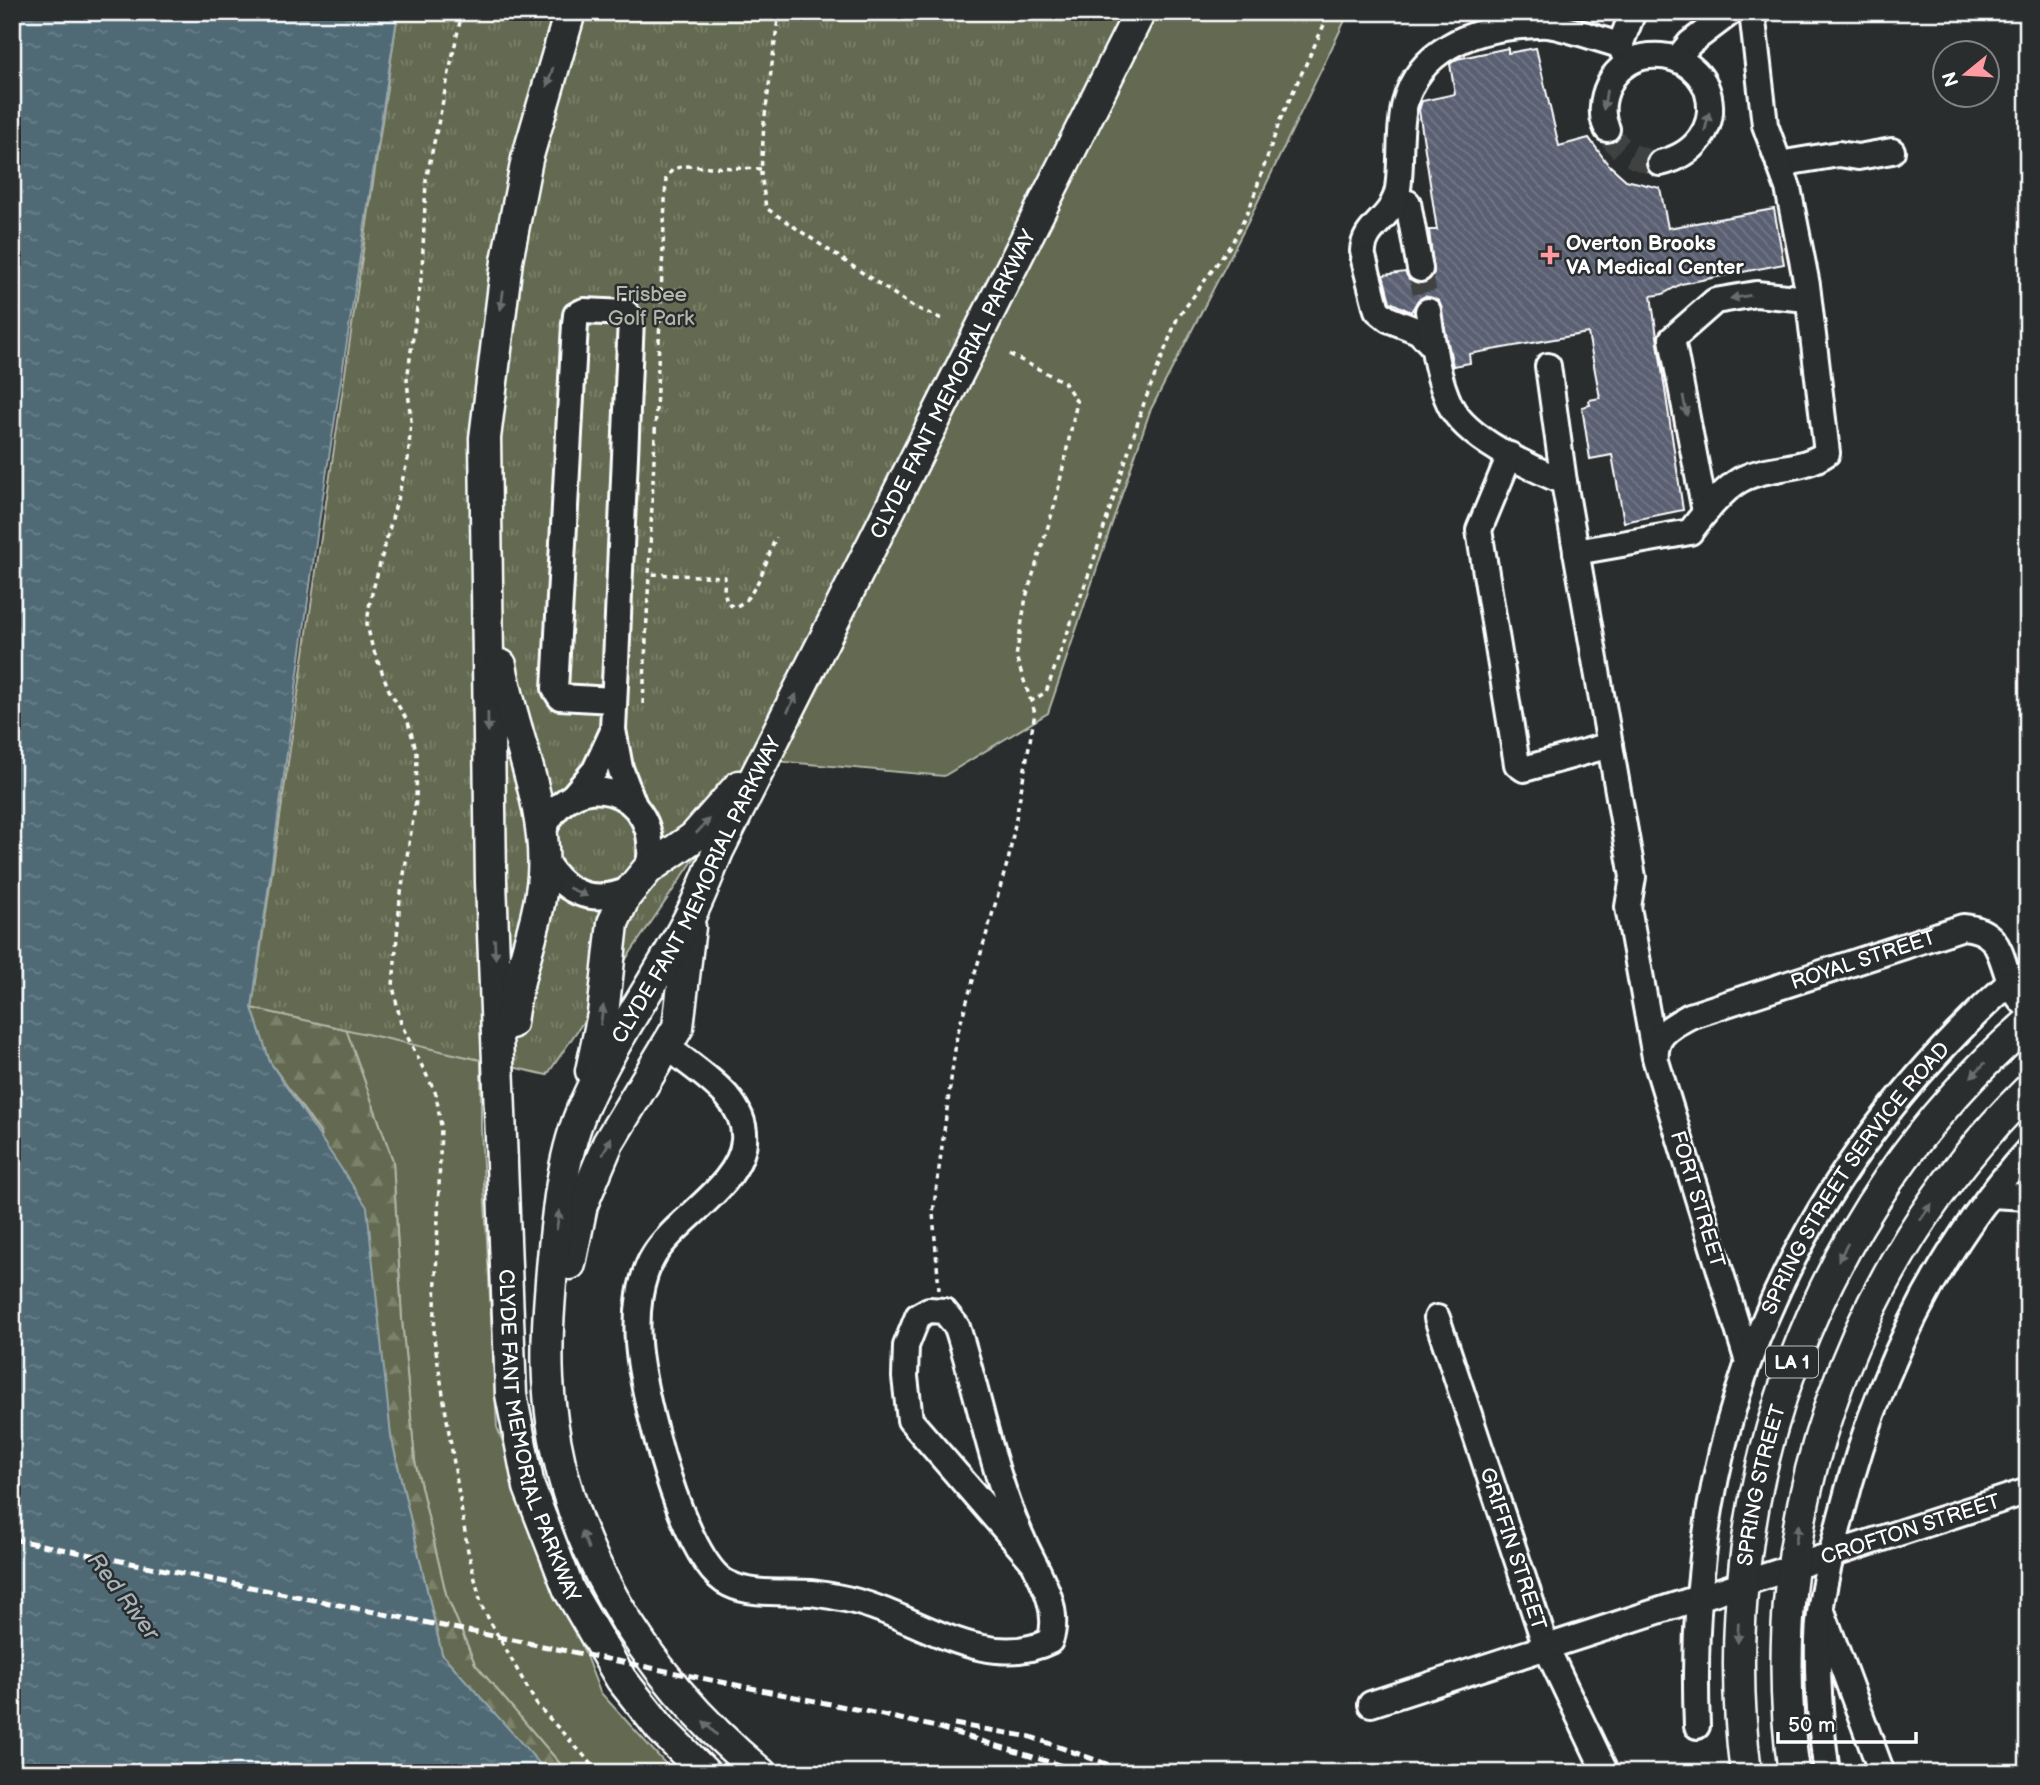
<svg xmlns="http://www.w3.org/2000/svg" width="2040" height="1785" font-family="'Balsamiq Sans',sans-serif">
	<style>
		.grass { fill: #646b51; stroke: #b2b5a8; stroke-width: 2 }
		.forest { fill: url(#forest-firs); stroke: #b2b5a8; stroke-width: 2 }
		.park { fill: url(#park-tufts); stroke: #b2b5a8; stroke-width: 2 }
		.water { fill: url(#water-ripples); stroke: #96a6ac; stroke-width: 2 }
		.building { fill: url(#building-back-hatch); stroke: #fff; stroke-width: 2 }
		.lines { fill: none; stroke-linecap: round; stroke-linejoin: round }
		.minor-tunnel { stroke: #3f4243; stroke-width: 24; stroke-dasharray: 24 12; stroke-linecap: butt }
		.minor-casing { stroke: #fff; stroke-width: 30 }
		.major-casing { stroke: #fff; stroke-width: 35 }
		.path { stroke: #fff; stroke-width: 3.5; stroke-dasharray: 5 5; stroke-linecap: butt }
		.minor { stroke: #2a2d2e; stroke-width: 24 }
		.major { stroke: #2a2d2e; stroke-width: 30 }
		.rail { stroke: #fff; stroke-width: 5; stroke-dasharray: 10 5; stroke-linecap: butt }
		.oneway { fill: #6a6c6d }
		.poi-dot { fill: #ff9aa2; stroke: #2a2d2e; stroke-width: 2.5 }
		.labels { text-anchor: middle; stroke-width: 5; stroke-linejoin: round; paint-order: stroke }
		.shield { fill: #2a2d2e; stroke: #bfc0c0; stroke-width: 2 }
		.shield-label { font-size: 19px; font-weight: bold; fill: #fff }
		.poi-label { font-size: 21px; font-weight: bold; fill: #fff; stroke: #2a2d2e; text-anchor: start }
		.park-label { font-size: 21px; fill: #b2b5a8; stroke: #2a2d2e }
		.street-label { font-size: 21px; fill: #fff; stroke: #2a2d2e }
		.water-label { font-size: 23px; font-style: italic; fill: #a8b4ba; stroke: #2a2d2e }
	</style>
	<defs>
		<pattern id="forest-firs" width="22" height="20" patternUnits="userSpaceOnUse" patternTransform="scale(1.75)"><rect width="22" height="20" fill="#646b51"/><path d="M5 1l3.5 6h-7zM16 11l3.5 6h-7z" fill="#7b816b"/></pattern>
		<pattern id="park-tufts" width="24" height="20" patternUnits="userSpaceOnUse" patternTransform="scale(1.75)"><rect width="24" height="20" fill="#646b51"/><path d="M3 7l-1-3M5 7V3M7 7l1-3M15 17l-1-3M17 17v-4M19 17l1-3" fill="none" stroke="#7b816b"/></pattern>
		<pattern id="water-ripples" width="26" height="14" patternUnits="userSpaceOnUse" patternTransform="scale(1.75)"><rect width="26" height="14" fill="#506a75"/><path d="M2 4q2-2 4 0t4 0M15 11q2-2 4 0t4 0" fill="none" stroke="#6a808a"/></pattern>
		<pattern id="building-back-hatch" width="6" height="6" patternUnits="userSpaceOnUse" patternTransform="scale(1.75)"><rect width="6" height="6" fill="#5a6072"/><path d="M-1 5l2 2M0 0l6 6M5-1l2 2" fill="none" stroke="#737887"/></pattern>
	</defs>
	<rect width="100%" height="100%" fill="#2a2d2e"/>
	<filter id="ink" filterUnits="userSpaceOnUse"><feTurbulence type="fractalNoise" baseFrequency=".0143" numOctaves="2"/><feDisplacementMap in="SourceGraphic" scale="14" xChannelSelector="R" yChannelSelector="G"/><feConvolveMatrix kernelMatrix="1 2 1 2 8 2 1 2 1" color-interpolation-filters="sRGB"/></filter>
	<g filter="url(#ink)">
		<g class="grass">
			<polygon points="1153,12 1349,12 1248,222 1150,411 1048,713 944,776 763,760"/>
			<polygon points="346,1029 481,1060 481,1128 497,1427 600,1692 674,1773 568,1773 475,1664 446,1594 415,1461 402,1320 393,1161"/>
		</g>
		<polygon class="forest" points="252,1008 346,1029 393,1161 402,1320 415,1461 446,1594 475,1664 568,1773 546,1773 442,1654 320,1133 270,1062"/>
		<polygon class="park" points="398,12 1130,12 701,849 547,1075 252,1008"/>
		<polygon class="water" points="12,12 398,12 317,535 252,1008 270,1062 367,1207 391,1436 442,1654 548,1773 19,1773 12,1763"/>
		<polygon class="building" points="1508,48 1508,53 1536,48 1559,146 1589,138 1607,163 1626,180 1660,188 1668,228 1774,209 1784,264 1681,284 1663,294 1651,296 1683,510 1624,522 1612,455 1590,459 1582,407 1590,405 1589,400 1600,398 1588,333 1469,354 1470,363 1453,366 1439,301 1425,296 1418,300 1411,312 1390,302 1383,275 1405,272 1409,279 1422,284 1434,273 1429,230 1437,230 1419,110 1422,101 1455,94 1450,64 1457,59"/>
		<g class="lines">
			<g class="minor-tunnel">
				<path d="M1607,129C1618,152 1636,160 1660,163"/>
				<polyline points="1420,269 1428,311"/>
			</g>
			<defs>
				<g id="minor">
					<polyline points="1626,59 1620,45 1633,12"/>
					<polyline points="1677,59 1690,43 1731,12"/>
					<path d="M1607,129C1599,112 1603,93 1613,77C1621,66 1635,57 1649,56C1720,50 1736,146 1660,163"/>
					<polyline points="1779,164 1839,154 1858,157 1892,151"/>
					<polyline points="1394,201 1408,203 1420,269"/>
					<path d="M1363,251C1364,225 1393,220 1398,189C1402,161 1398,131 1405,103C1419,50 1471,30 1521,26C1530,26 1539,24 1548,25C1572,29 1597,39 1620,45"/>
					<polyline points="1364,260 1377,310 1388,319 1418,331 1434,347"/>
					<path d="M1428,311C1433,343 1436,375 1450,405C1467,440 1530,467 1564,482"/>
					<polyline points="1548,366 1564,482 1633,877 1628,907 1655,1057"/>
					<polyline points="1510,455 1479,530 1517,764 1524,769 1610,745"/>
					<polyline points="1705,512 1672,339 1715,301 1756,294 1808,299"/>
					<path d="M1576,552L1690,532C1702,516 1726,486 1744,478C1771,465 1802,471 1827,453L1807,285L1788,188L1765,125L1752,12"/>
					<polyline points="613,700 560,697 555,689 575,324 576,315 584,311 626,313 631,319 613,730 620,768 634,805"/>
					<polyline points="572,797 595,770 613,731"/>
					<path d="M541,838C565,759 667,785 648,869"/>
					<path d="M542,855C561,892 590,906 629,890"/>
					<path d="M668,1047C696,1071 748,1098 744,1141C740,1186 677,1218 654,1255C639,1279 636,1314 638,1342C641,1391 683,1564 729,1584C753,1596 786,1591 812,1593C833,1596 855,1600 874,1607C928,1626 992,1670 1050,1641C1063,1605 1034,1568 1021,1536C990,1466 980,1398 957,1327L944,1311L929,1310L918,1316L906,1346L905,1377L910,1420L1034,1563"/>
					<polyline points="1991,1195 2028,1197"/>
					<path id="s1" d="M1437,1318L1546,1647L1606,1773"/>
					<path id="s2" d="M1748,1362L1656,1061C1653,1035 1670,1027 1690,1016L1963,927C2014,931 1994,978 2028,1007"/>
					<polyline points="1823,1614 1882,1773"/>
					<path id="s3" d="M1371,1704L2028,1491"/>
					<path id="s4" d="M1697,1726C1684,1428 1789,1183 2009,983"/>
					<path d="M1827,1773C1821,1730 1817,1684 1818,1640C1819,1599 1830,1560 1840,1520C1874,1383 1932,1256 2028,1150"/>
				</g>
				<g id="major">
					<path id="s5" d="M570,12L527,159L507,261L485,438L491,882L511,1394L529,1487L569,1590L621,1679L660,1728L705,1773"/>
					<path d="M501,665C513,735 548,803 543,876C539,926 516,973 511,1023"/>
					<polyline points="591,1071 603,1014 613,923 625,897 648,869 694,837 739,786"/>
					<polyline points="570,1264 582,1205 608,1143 678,1027 690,927"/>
					<path id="s6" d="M761,1773C642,1675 557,1537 548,1380C546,1343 549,1306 552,1269C557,1215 562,1153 585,1103C613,1040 654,984 686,924C699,900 708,875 718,851L1140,12"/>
					<path id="s7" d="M1746,1773C1710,1494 1814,1208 2028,1023"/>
					<path d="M1794,1773C1759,1523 1849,1266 2028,1090"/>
				</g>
			</defs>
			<use href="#minor" class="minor-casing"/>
			<use href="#major" class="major-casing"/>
			<g class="path">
				<polyline points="462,12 426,180 422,272 407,380 411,421 408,459 370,601 367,624 372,646 389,690 408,722 417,753 416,801 400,899 393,986 401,1024 436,1094 441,1126 434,1338 468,1551 482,1607 537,1705 600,1773"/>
				<polyline points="779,12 764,123 761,174 766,208 912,306 942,319"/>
				<path d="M761,169L685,166L673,169L666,178L649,574L725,577L724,590L727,603L734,607C757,600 767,557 776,537"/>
				<polyline points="1030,702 1046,692 1092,565 1144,403 1177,319 1232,243 1250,207 1280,120 1330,12"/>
				<polyline points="643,704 649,574"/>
				<polyline points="939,1290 933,1213 957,1035 1009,857 1035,713 1016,657 1026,597 1055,504 1077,402 1064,382 1007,353"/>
			</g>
			<use href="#minor" class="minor"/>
			<use href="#major" class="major"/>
			<g class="rail">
				<polyline points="12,1539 860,1710 936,1727 1085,1773"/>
				<polyline points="954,1724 1031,1737 1132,1773"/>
			</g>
		</g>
		<defs><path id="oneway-solid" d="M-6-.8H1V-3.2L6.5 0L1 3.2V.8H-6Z" transform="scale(1.75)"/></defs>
		<g class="oneway">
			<use href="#oneway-solid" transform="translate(550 77) rotate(107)"/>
			<use href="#oneway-solid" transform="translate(1605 100) rotate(99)"/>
			<use href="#oneway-solid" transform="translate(1707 122) rotate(-77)"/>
			<use href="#oneway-solid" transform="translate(1740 297) rotate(171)"/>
			<use href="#oneway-solid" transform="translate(502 300) rotate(98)"/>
			<use href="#oneway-solid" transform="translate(1685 406) rotate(79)"/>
			<use href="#oneway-solid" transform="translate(792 703) rotate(-64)"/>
			<use href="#oneway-solid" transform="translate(488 722) rotate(89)"/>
			<use href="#oneway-solid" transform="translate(703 826) rotate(-47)"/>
			<use href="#oneway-solid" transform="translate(578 892) rotate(24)"/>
			<use href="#oneway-solid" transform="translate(495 949) rotate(87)"/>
			<use href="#oneway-solid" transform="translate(602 1015) rotate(-81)"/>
			<use href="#oneway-solid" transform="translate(1978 1070) rotate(135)"/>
			<use href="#oneway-solid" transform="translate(607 1146) rotate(-65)"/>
			<use href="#oneway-solid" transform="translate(1926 1212) rotate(-55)"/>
			<use href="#oneway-solid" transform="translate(558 1220) rotate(-81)"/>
			<use href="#oneway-solid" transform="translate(1843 1252) rotate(119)"/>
			<use href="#oneway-solid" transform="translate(1797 1534) rotate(-80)"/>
			<use href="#oneway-solid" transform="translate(585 1540) rotate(-112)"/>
			<use href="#oneway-solid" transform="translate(1738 1633) rotate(92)"/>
			<use href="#oneway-solid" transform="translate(710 1728) rotate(-135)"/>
		</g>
	</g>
	<path class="poi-dot" d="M1546.5 244.5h7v7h7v7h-7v7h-7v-7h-7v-7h7z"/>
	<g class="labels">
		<rect class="shield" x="1766" y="1346.5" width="52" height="31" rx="5"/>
		<g class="shield-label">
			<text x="1792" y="1369">LA 1</text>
		</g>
		<g class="poi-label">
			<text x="1566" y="250">Overton Brooks<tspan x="1566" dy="24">VA Medical Center</tspan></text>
		</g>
		<g class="park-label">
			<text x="651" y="301">Frisbee<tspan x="651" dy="24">Golf Park</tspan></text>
		</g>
		<g class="street-label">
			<text dy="7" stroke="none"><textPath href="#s6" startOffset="1549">CLYDE FANT MEMORIAL PARKWAY</textPath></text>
			<text dy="7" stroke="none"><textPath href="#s6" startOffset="982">CLYDE FANT MEMORIAL PARKWAY</textPath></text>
			<text dy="7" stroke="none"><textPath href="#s2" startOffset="558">ROYAL STREET</textPath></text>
			<text dy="7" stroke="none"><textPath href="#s4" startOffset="584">SPRING STREET SERVICE ROAD</textPath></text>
			<text transform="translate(1698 1199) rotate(73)" y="7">FORT STREET</text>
			<text dy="7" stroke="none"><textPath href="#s5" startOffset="1438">CLYDE FANT MEMORIAL PARKWAY</textPath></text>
			<text dy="7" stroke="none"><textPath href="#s7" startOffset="290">SPRING STREET</textPath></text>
			<text dy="7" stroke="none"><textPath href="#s3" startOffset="567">CROFTON STREET</textPath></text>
			<text dy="7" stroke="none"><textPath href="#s1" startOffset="243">GRIFFIN STREET</textPath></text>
		</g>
		<g class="water-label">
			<text transform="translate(124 1596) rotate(53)" y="8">Red River</text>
		</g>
	</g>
	<rect width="2040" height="1785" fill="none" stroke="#2a2d2e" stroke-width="42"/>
	<rect x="21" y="21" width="1998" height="1743" fill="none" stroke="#fff" stroke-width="2.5" filter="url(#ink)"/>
	<g transform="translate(1966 74) rotate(252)"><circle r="33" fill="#2a2d2e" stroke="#7f8182" stroke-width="2"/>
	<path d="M0-5L12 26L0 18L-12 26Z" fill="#ff9aa2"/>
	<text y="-10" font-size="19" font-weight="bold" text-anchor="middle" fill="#ffffff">N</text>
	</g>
	<path d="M1778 1732v10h138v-10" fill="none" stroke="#ffffff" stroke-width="3.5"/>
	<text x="1788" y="1732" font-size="21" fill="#ffffff" stroke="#2a2d2e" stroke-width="5" paint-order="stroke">50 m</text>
</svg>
